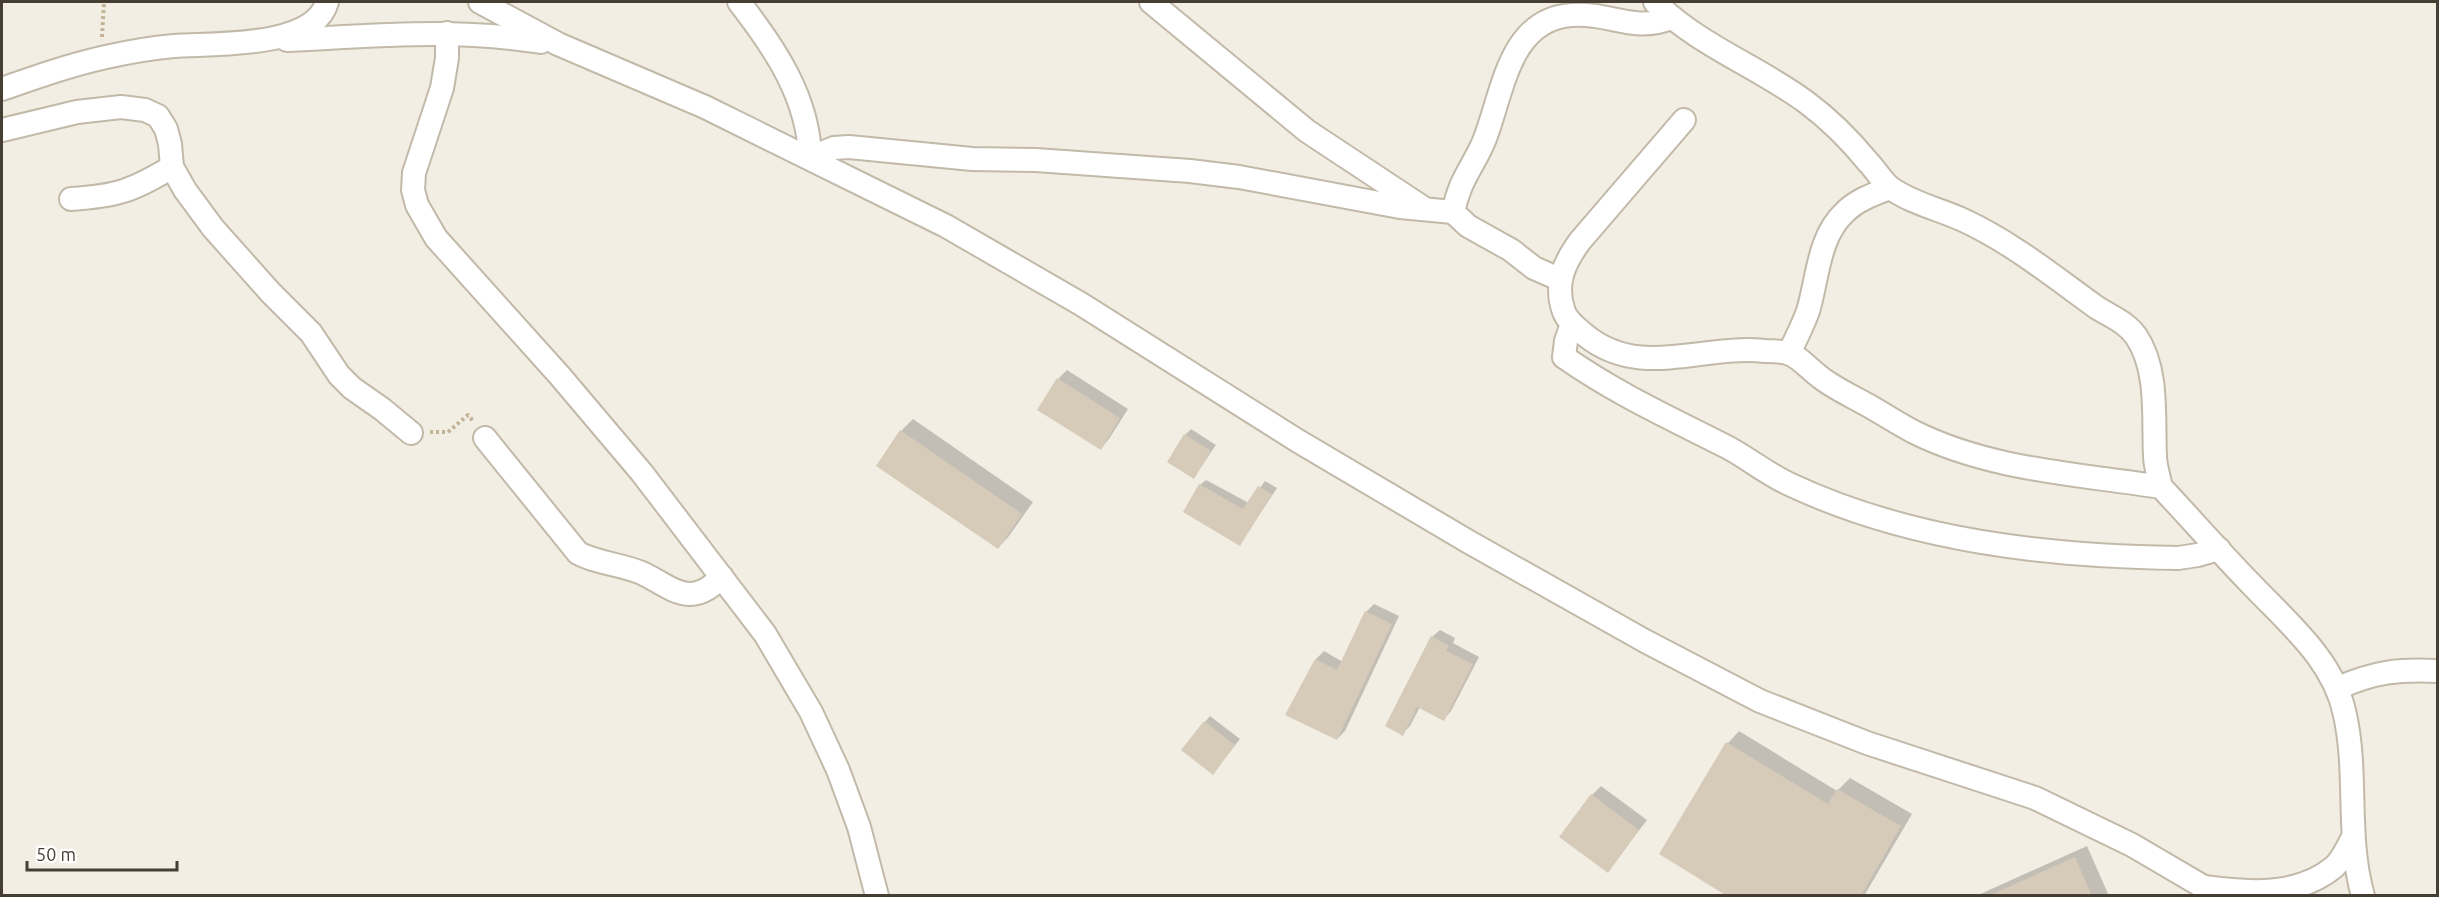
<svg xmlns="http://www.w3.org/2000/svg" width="2439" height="897" font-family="Ubuntu,sans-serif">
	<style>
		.shadow { fill: #0003 }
		.building { fill: #d6cab9 }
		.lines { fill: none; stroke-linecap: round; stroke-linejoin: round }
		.minor-casing { stroke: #c2b9a9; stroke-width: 26 }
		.path { stroke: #c2b296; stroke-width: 4; stroke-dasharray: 3 3; stroke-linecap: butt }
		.minor { stroke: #fff; stroke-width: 22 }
	</style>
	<rect width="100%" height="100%" fill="#f3eee4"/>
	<g class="shadow">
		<polygon points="1067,370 1128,409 1109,439 1101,448 1058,379"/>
		<polygon points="913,419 1033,502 1009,536 998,548 878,465 901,431"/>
		<polygon points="1191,429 1216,445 1194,477 1185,435"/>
		<polygon points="1206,480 1249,503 1265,481 1277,488 1240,544 1200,485"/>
		<polygon points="1374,604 1399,616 1345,731 1337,739 1316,659 1324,651 1343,662 1366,612"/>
		<polygon points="1440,630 1455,638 1453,643 1479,657 1451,711 1444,719 1420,707 1410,726 1402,734 1432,637"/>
		<polygon points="1210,716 1240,739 1218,767 1205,722"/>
		<polygon points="1739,731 1837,791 1850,778 1912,814 1864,896 1764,896 1728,743"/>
		<polygon points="1601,786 1647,820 1608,871 1592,795"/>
		<polygon points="2087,846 2109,896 1976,896"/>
	</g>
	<g class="building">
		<polygon points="1057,378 1120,418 1101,450 1037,410"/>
		<polygon points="900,430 1022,514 998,549 876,466"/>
		<polygon points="1184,434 1211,451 1194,479 1167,462"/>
		<polygon points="1199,484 1243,509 1258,486 1272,494 1240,546 1183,512"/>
		<polygon points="1365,611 1392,624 1337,740 1285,715 1315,659 1337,670"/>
		<polygon points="1431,636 1449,646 1446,651 1473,664 1444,721 1417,707 1403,736 1385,726"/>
		<polygon points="1204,721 1235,745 1213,775 1181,750"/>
		<polygon points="1726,742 1828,804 1837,789 1901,826 1861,896 1727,896 1659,854"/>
		<polygon points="1591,794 1639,830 1608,873 1559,837"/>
		<polygon points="2075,857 2092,896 1988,896"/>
	</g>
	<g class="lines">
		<defs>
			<g id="minor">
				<polyline points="480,2 558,44 705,107 946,226 1081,304 1298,441 1469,542 1645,641 1760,701 1867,743 2035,798 2132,845 2219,896"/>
				<path d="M739,2C774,47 809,98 810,158"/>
				<polyline points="1151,2 1307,131 1422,207"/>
				<path d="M1655,2C1698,45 1757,66 1806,102C1829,119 1850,140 1868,162C1876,170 1883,183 1892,189C1914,204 1939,209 1963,220C2011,242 2053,276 2096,307C2110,316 2126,322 2136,336C2159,370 2153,418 2155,456C2155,466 2159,477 2161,487C2191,519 2220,552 2251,584C2288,623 2334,660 2345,715C2358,774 2346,836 2363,896"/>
				<polyline points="447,33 447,58 442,88 414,173 413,190 417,205 436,238 560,376 642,473 765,634 811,712 838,770 859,827 877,896"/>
				<path d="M287,40C372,36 457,28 541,42"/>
				<path d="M2,89C36,77 70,65 106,57C128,52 152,48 174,46C213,43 314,49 327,2"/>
				<path d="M1684,120L1580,241C1564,263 1554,284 1564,312C1568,322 1577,328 1585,335C1640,380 1702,344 1765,351C1772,351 1780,351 1787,353C1799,356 1810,370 1820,377C1835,389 1854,397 1871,407C1885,415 1899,424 1914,432C1990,470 2078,474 2161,487"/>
				<polyline points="2,130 77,112 121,107 145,110 158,116 166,129 170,144 172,167 185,190 213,228 270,292 311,333 339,375 352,388 382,409 411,433"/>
				<polyline points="810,158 834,148 849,147 972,159 1036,160 1190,171 1239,177 1400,207 1453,212 1468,226 1511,250 1534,268 1559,279"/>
				<path d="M71,199C117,196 132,191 172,167"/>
				<path d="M1453,212C1455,203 1458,194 1461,186C1468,170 1478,156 1484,141C1503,94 1508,19 1572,15C1610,12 1632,33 1671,18"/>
				<path d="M1572,324L1566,341L1564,357C1617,394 1670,418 1727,447C1748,458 1767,474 1789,484C1910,541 2046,556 2178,558L2198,555L2219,549"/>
				<path d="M1789,353C1796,339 1803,325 1808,311C1818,278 1818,237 1845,212C1857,200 1874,194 1890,188"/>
				<path d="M485,438L578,553C598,564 623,564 644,574C659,581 674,594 690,594C703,594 713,585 722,577"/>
				<path d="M2338,688C2374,672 2398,669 2438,671"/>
				<path d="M2204,887C2248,893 2298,897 2334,867C2342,860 2347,848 2352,839"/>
			</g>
		</defs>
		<use href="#minor" class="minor-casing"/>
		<g class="path">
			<polyline points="102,37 104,2"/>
			<polyline points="430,432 448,432 468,415 473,421"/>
		</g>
		<use href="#minor" class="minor"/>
	</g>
	<rect width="2439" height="897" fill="none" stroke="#463e33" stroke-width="6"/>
	<path d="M27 861v9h150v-9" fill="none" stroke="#463e33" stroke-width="3"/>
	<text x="36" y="861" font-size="18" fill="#463e33" stroke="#ffffff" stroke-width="4.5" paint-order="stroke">50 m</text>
</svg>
